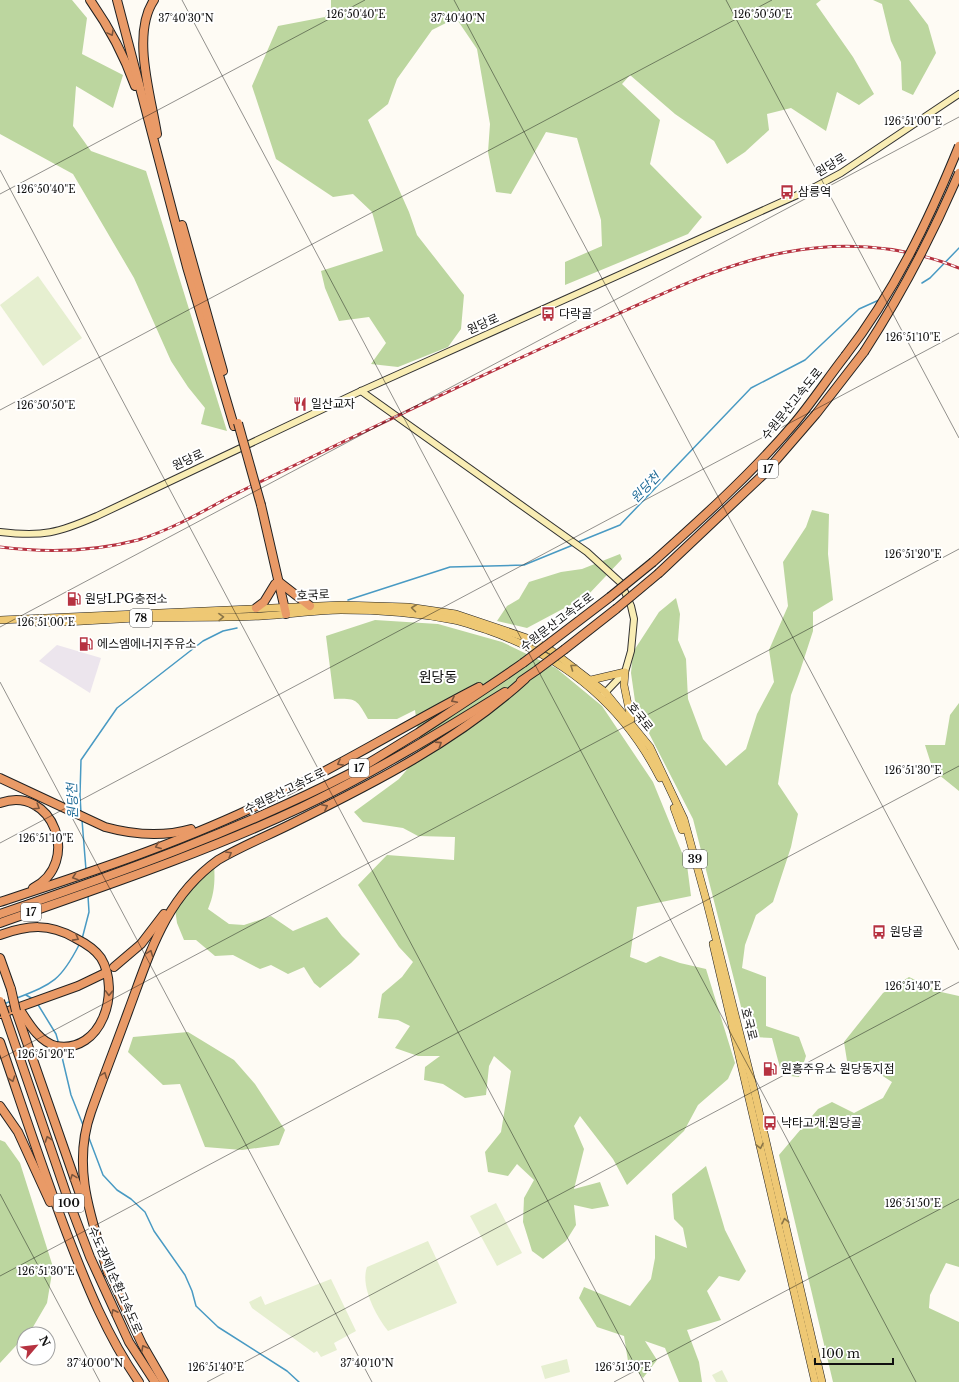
<svg xmlns="http://www.w3.org/2000/svg" width="959" height="1382" font-family="'Libre Baskerville','Noto Sans KR',serif">
	<style>
		.industrial { fill: #ece5ed }
		.forest { fill: #bcd69f }
		.pitch { fill: #e6efd0 }
		.lines { fill: none; stroke-linecap: round; stroke-linejoin: round }
		.stream { stroke: #499ac3; stroke-width: 1.5 }
		.secondary-casing { stroke: #323232; stroke-width: 8 }
		.primary-casing { stroke: #212121; stroke-width: 8 }
		.highway-casing { stroke: #212121; stroke-width: 10 }
		.secondary { stroke: #f9edb4; stroke-width: 6 }
		.primary { stroke: #eec874; stroke-width: 7 }
		.highway { stroke: #e99a67; stroke-width: 8 }
		.rail-casing { stroke: #b63240; stroke-width: 3 }
		.rail { stroke: #fff; stroke-width: 1.5; stroke-dasharray: 4.5; stroke-linecap: butt }
		.highway-bridge-casing { stroke: #212121; stroke-width: 10; stroke-linecap: butt }
		.highway-bridge { stroke: #e99a67; stroke-width: 8 }
		.oneway { stroke: #7c553c }
		.oneway2 { stroke: #8a7547 }
		.ticks { fill: none; stroke: #101010; stroke-width: 1; stroke-opacity: 0.45 }
		.labels { text-anchor: middle; stroke-width: 4; stroke-linejoin: round; paint-order: stroke }
		.shield { fill: #fff; stroke: #585858; stroke-width: 1 }
		.shield-label { font-size: 11px; font-weight: bold; fill: #101010 }
		.street-label { font-size: 12px; fill: #101010; stroke: #fff }
		.poi-label { font-size: 12px; fill: #101010; stroke: #fff; text-anchor: start }
		.water-label { font-size: 13px; font-style: italic; fill: #226d99; stroke: #fff }
		.quarter-label { font-size: 14px; fill: #101010; stroke: #fff }
		.ticks-label { font-size: 10px; text-anchor: middle; fill: #101010; stroke: #fff; stroke-width: 4; stroke-linejoin: round; paint-order: stroke }
	</style>
	<rect width="100%" height="100%" fill="#fefbf4"/>
	<polygon class="industrial" points="57,645 101,658 90,693 39,661"/>
	<g class="forest">
		<polygon points="0,0 72,0 87,18 82,54 123,75 113,108 76,86 73,126 91,151 146,171 227,431 201,424 205,408 188,387 171,361 134,278 73,174 0,134"/>
		<polygon points="331,0 821,0 816,4 853,57 874,94 859,105 837,92 826,131 791,108 767,114 769,130 745,152 727,164 714,141 675,114 630,75 622,84 660,120 650,164 702,217 688,234 565,285 565,262 602,246 601,220 577,138 546,132 511,194 496,192 488,152 490,124 477,49 456,18 432,30 397,79 388,104 368,120 409,212 417,235 464,295 461,329 448,347 398,367 371,364 386,343 369,317 339,321 325,288 321,271 383,251 372,212 353,194 333,197 276,159 252,86 278,26 325,17 331,8"/>
		<polygon points="873,0 909,0 928,25 936,53 913,95 902,90 901,62 891,41 882,4"/>
		<polygon points="812,510 829,514 828,554 833,600 813,612 813,631 800,671 791,695 778,784 798,814 791,847 773,902 756,915 745,945 742,968 766,977 766,1026 799,1037 806,1056 799,1077 782,1075 772,1038 754,1037 748,1034 693,819 636,708 631,673 633,652 659,612 676,598 680,614 678,640 686,659 688,699 703,739 726,766 746,749 757,714 774,682 769,650 788,606 783,562 806,527"/>
		<polygon points="620,554 622,559 587,596 527,628 497,621 507,606 519,599 529,582 561,572 582,569"/>
		<path d="M375,620L438,624L502,642L556,668L602,706L653,782L687,865L691,896L637,907L630,957L646,963L660,956L680,963L706,969L735,1063L728,1079L698,1105L684,1131L627,1185L613,1159L580,1116L574,1126L584,1149L574,1189L600,1182L609,1206L592,1209L574,1205L576,1225L566,1241L543,1259L532,1251L523,1222L524,1198L534,1180L517,1164L508,1176L488,1172L485,1152L501,1132L511,1071L494,1056L489,1066L486,1095L465,1098L443,1084L424,1080L425,1067L440,1056H418L395,1048L410,1026L398,1020L378,1018L382,994L402,977L413,962L399,947L358,885L387,855L454,860L455,837L418,836L403,828L363,822L354,812L399,779L421,753L415,710L397,719H368C357,700 357,698 334,699L326,636Z"/>
		<polygon points="959,703 959,791 933,770 925,745 945,745 950,715"/>
		<path d="M214,862C215,880 215,893 208,909L229,924L244,925L271,916L293,931L327,917L342,936L360,954L351,963L320,988L314,983L304,967L288,974L271,965L260,969L233,955L215,956L196,940H184L177,923L175,909Z"/>
		<polygon points="909,977 941,992 959,996 959,1267 946,1263 930,1295 929,1308 959,1322 959,1382 833,1382 779,1155 818,1109 832,1102 854,1113 883,1098 892,1082 869,1067 848,1067 844,1042 883,993"/>
		<polygon points="188,1032 234,1060 255,1084 285,1130 279,1145 242,1150 205,1147 180,1084 163,1085 128,1052 133,1037"/>
		<polygon points="0,1140 5,1142 20,1163 53,1267 47,1303 33,1327 27,1334 24,1334 24,1337 0,1363"/>
		<polygon points="706,1166 725,1230 746,1271 739,1281 719,1276 707,1291 721,1320 687,1330 699,1362 702,1382 679,1382 665,1348 645,1341 657,1360 643,1378 628,1361 624,1336 597,1327 579,1298 584,1287 630,1306 651,1279 655,1258 655,1235 687,1248 683,1228 674,1219 672,1194"/>
	</g>
	<g class="pitch">
		<polygon points="38,276 82,338 43,366 0,305"/>
		<polygon points="496,1203 522,1253 497,1266 470,1216"/>
		<path d="M428,1241L457,1303L388,1331C376,1316 360,1286 367,1267Z"/>
		<polygon points="331,1279 356,1331 334,1343 337,1350 321,1357 317,1351 314,1353 252,1308 249,1302 261,1296 265,1305"/>
		<polygon points="567,1359 570,1372 545,1379 541,1366"/>
		<polygon points="722,1370 728,1382 716,1382 712,1375"/>
	</g>
	<g class="lines">
		<g class="stream">
			<polyline points="922,283 930,278 959,248"/>
			<polyline points="578,542 620,525 751,388 805,360 859,309 879,300"/>
			<polyline points="348,600 450,567 524,565 573,545"/>
			<polyline points="81,813 80,795 81,760 117,708 203,641 223,631 237,628"/>
			<polyline points="82,820 86,870"/>
			<polyline points="82,939 89,912 88,896"/>
			<polyline points="26,995 33,999"/>
			<path d="M17,998C53,984 61,980 79,945"/>
			<polyline points="37,1003 56,1034 58,1041"/>
			<polyline points="4,1004 11,1001"/>
			<polyline points="62,1057 71,1095 83,1125"/>
			<polyline points="89,1138 103,1175 117,1190 131,1199 145,1212 154,1231 185,1275 192,1291 196,1306 218,1327 287,1371 299,1382"/>
		</g>
		<defs>
			<g id="secondary">
				<polyline points="361,391 587,552 621,583 631,606 634,619 631,651 625,672 601,697"/>
				<path d="M0,532C43,537 58,533 97,516L361,391L815,187L841,173L959,94"/>
			</g>
			<g id="primary">
				<polyline points="0,620 342,605 408,607 456,614 527,638 552,651 605,692 650,747 684,819 707,903 755,1094 822,1382"/>
				<path d="M38,623C70,622 103,620 135,618C177,617 220,618 262,616C288,615 315,610 341,610C378,610 418,613 454,620C465,622 476,627 487,630C565,657 623,705 660,778"/>
				<polyline points="591,680 625,672 624,685 631,719"/>
				<polyline points="674,808 682,830"/>
				<polyline points="713,944 815,1382"/>
			</g>
			<g id="highway">
				<path d="M90,0C109,27 124,55 135,86"/>
				<polyline points="117,0 187,267 234,426"/>
				<path d="M154,0C131,34 151,96 157,134"/>
				<polyline points="182,225 223,371"/>
				<polyline points="261,505 286,614"/>
				<path d="M653,562C701,519 750,475 792,426C811,404 827,379 845,356"/>
				<polyline points="659,573 765,473 816,414 864,352"/>
				<polyline points="279,582 310,606"/>
				<polyline points="256,608 264,602 275,584"/>
				<polyline points="551,642 610,597"/>
				<polyline points="565,649 616,609"/>
				<polyline points="521,681 537,670"/>
				<path d="M0,778L105,827C134,835 163,837 191,829"/>
				<path d="M0,803C53,784 82,863 33,888"/>
				<path d="M0,902C85,874 171,846 252,808C330,772 403,726 479,687"/>
				<path d="M0,914C122,872 238,831 353,772C375,760 396,746 418,733C453,710 489,687 523,663"/>
				<path d="M0,923C102,887 204,853 302,807C373,773 439,733 505,692"/>
				<path d="M0,935C28,925 49,923 75,938C85,943 95,949 101,958C121,991 102,1054 56,1046C39,1042 28,1022 20,1010"/>
				<polyline points="0,958 11,989"/>
				<polyline points="114,967 141,944 164,914"/>
				<polyline points="16,1011 83,1203"/>
				<polyline points="0,1014 78,986 103,974"/>
				<polyline points="5,1015 68,1199 90,1257 129,1342 155,1382"/>
				<path d="M0,1042C22,1106 43,1171 67,1234C87,1286 107,1336 139,1382"/>
				<polyline points="0,1106 18,1132 50,1202"/>
				<polyline points="107,1269 142,1344 164,1382"/>
				<path d="M108,1273C92,1220 71,1168 91,1112C103,1078 116,1045 128,1012C150,953 165,898 218,860C242,846 267,836 291,824C374,783 457,741 525,679"/>
			</g>
		</defs>
		<use href="#secondary" class="secondary-casing"/>
		<use href="#primary" class="primary-casing"/>
		<use href="#highway" class="highway-casing"/>
		<use href="#secondary" class="secondary"/>
		<use href="#primary" class="primary"/>
		<use href="#highway" class="highway"/>
		<defs>
			<path id="rail" d="M0,547C47,553 92,552 138,540C167,531 195,516 222,501C245,489 268,478 291,467C396,416 502,365 609,318C667,292 724,263 787,252C845,241 904,246 959,268"/>
		</defs>
		<use href="#rail" class="rail-casing"/>
		<use href="#rail" class="rail"/>
		<defs>
			<g id="highway-bridge">
				<path d="M864,352C901,295 932,236 959,173"/>
				<path d="M845,356C894,293 929,220 959,146"/>
				<polyline points="238,423 261,505"/>
				<polyline points="610,597 653,562"/>
				<polyline points="616,609 659,573"/>
				<polyline points="523,663 551,642"/>
				<polyline points="537,670 565,649"/>
				<polyline points="11,989 16,1011"/>
				<polyline points="0,1001 5,1015"/>
			</g>
		</defs>
		<use href="#highway-bridge" class="highway-bridge-casing"/>
		<use href="#highway-bridge" class="highway-bridge"/>
	</g>
	<defs><path id="oneway-chevron" d="M-2-3.5L2.5 0L-2 3.5" fill="none" stroke-width="1.6" stroke-linecap="round" stroke-linejoin="round"/></defs>
	<g class="oneway">
		<use href="#oneway-chevron" transform="translate(111 33) rotate(62)"/>
		<use href="#oneway-chevron" transform="translate(454 700) rotate(153)"/>
		<use href="#oneway-chevron" transform="translate(439 744) rotate(-33)"/>
		<use href="#oneway-chevron" transform="translate(340 763) rotate(152)"/>
		<use href="#oneway-chevron" transform="translate(37 807) rotate(32)"/>
		<use href="#oneway-chevron" transform="translate(325 807) rotate(-27)"/>
		<use href="#oneway-chevron" transform="translate(158 846) rotate(159)"/>
		<use href="#oneway-chevron" transform="translate(229 854) rotate(-30)"/>
		<use href="#oneway-chevron" transform="translate(75 877) rotate(161)"/>
		<use href="#oneway-chevron" transform="translate(76 938) rotate(29)"/>
		<use href="#oneway-chevron" transform="translate(150 953) rotate(-69)"/>
		<use href="#oneway-chevron" transform="translate(109 993) rotate(92)"/>
		<use href="#oneway-chevron" transform="translate(104 1075) rotate(-69)"/>
		<use href="#oneway-chevron" transform="translate(12 1079) rotate(71)"/>
		<use href="#oneway-chevron" transform="translate(48 1139) rotate(-109)"/>
		<use href="#oneway-chevron" transform="translate(73 1177) rotate(-110)"/>
		<use href="#oneway-chevron" transform="translate(114 1312) rotate(-116)"/>
		<use href="#oneway-chevron" transform="translate(144 1348) rotate(-118)"/>
	</g>
	<g class="oneway2">
		<use href="#oneway-chevron" transform="translate(414 608) rotate(-173)"/>
		<use href="#oneway-chevron" transform="translate(221 617) rotate(-1)"/>
		<use href="#oneway-chevron" transform="translate(573 667) rotate(-144)"/>
		<use href="#oneway-chevron" transform="translate(760 1146) rotate(78)"/>
		<use href="#oneway-chevron" transform="translate(785 1221) rotate(-103)"/>
	</g>
	<path class="ticks" d="M182,0L916,1382M454,0L959,950M726,0L959,438M0,170L644,1382M0,194L365,0M0,410L772,0M0,627L959,117M0,682L372,1382M0,843L959,333M0,1059L959,549M0,1194L100,1382M0,1276L959,766M207,1382L959,982M614,1382L959,1199"/>
	<defs>
		<symbol id="bus-bare" viewBox="-9 -9 18 18"><path d="M-5-6H5V4H4V6H2V4H-2V6H-4V4H-5ZM-3.5-4V0h7V-4ZM-3.5 1.2v1.5H-2V1.2ZM2 1.2v1.5H3.5V1.2Z" fill="#b63240" stroke="#fff" stroke-width="2.5" paint-order="stroke"/></symbol>
		<symbol id="restaurant-bare" viewBox="-9 -9 18 18"><path d="M-5-6h1v4h1v-4h1v4h1v-4h1v5L-1.5 .5V6h-2V.5L-5-1ZM5-6V6H3V1.5H1.5Q1.5-4 5-6Z" fill="#b63240" stroke="#fff" stroke-width="2.5" paint-order="stroke"/></symbol>
		<symbol id="fuel-bare" viewBox="-9 -9 18 18"><path d="M-5.5-6h7V0h2V4h1.3V-2.5L3-4.5l.8-.8L6-3V5H2.5V1h-1V6h-7ZM-4.2-4.7v3.2H.2V-4.7Z" fill="#b63240" stroke="#fff" stroke-width="2.5" paint-order="stroke"/></symbol>
	</defs>
	<g fill-rule="evenodd">
		<use href="#bus-bare" x="777" y="182" width="20" height="20"/>
		<use href="#bus-bare" x="538" y="304" width="20" height="20"/>
		<use href="#restaurant-bare" x="290" y="394" width="20" height="20"/>
		<use href="#fuel-bare" x="64" y="589" width="20" height="20"/>
		<use href="#fuel-bare" x="76" y="634" width="20" height="20"/>
		<use href="#bus-bare" x="869" y="922" width="20" height="20"/>
		<use href="#fuel-bare" x="760" y="1059" width="20" height="20"/>
		<use href="#bus-bare" x="760" y="1113" width="20" height="20"/>
	</g>
	<g class="labels">
		<g class="shield">
			<rect x="758" y="460" width="20" height="18" rx="3"/>
			<rect x="130" y="609" width="22" height="18" rx="3"/>
			<rect x="349" y="759" width="20" height="18" rx="3"/>
			<rect x="683" y="850" width="24" height="18" rx="3"/>
			<rect x="21" y="903" width="20" height="18" rx="3"/>
			<rect x="54" y="1194" width="30" height="18" rx="3"/>
		</g>
		<g class="shield-label">
			<text x="768" y="473">17</text>
			<text x="141" y="622">78</text>
			<text x="359" y="772">17</text>
			<text x="695" y="863">39</text>
			<text x="31" y="916">17</text>
			<text x="69" y="1207">100</text>
		</g>
		<g class="street-label">
			<text transform="translate(831 165) rotate(-31)" y="4">원당로</text>
			<text transform="translate(483 324) rotate(-24)" y="4">원당로</text>
			<text transform="translate(792 404) rotate(-51)" y="4">수원문산고속도로</text>
			<text transform="translate(188 460) rotate(-25)" y="4">원당로</text>
			<text transform="translate(313 595) rotate(-3)" y="4">호국로</text>
			<text transform="translate(557 622) rotate(-37)" y="4">수원문산고속도로</text>
			<text transform="translate(640 717) rotate(51)" y="4">호국로</text>
			<text transform="translate(285 791) rotate(-26)" y="4">수원문산고속도로</text>
			<text transform="translate(749 1024) rotate(76)" y="4">호국로</text>
			<text transform="translate(115 1280) rotate(66)" y="4">수도권제1순환고속도로</text>
		</g>
		<g class="poi-label">
			<text x="798" y="196">삼릉역</text>
			<text x="559" y="318">다락골</text>
			<text x="311" y="408">일산교자</text>
			<text x="85" y="603">원당LPG충전소</text>
			<text x="97" y="648">에스엠에너지주유소</text>
			<text x="890" y="936">원당골</text>
			<text x="781" y="1073">원흥주유소 원당동지점</text>
			<text x="781" y="1127">낙타고개.원당골</text>
		</g>
		<g class="water-label">
			<text transform="translate(645 487) rotate(-46)" y="5">원당천</text>
			<text transform="translate(72 801) rotate(-92)" y="5">원당천</text>
		</g>
		<g class="quarter-label">
			<text x="438" y="682">원당동</text>
		</g>
	</g>
	<g class="ticks-label">
		<text x="763" y="18">126°50'50"E</text>
		<text x="356" y="18">126°50'40"E</text>
		<text x="186" y="22">37°40'30"N</text>
		<text x="458" y="22">37°40'40"N</text>
		<text x="913" y="125">126°51'00"E</text>
		<text x="46" y="193">126°50'40"E</text>
		<text x="913" y="341">126°51'10"E</text>
		<text x="46" y="409">126°50'50"E</text>
		<text x="913" y="558">126°51'20"E</text>
		<text x="46" y="626">126°51'00"E</text>
		<text x="913" y="774">126°51'30"E</text>
		<text x="46" y="842">126°51'10"E</text>
		<text x="913" y="990">126°51'40"E</text>
		<text x="46" y="1058">126°51'20"E</text>
		<text x="913" y="1207">126°51'50"E</text>
		<text x="46" y="1275">126°51'30"E</text>
		<text x="95" y="1367">37°40'00"N</text>
		<text x="367" y="1367">37°40'10"N</text>
		<text x="216" y="1371">126°51'40"E</text>
		<text x="623" y="1371">126°51'50"E</text>
	</g>
	<g transform="translate(36 1346) rotate(62)"><circle r="19" fill="#ffffff" stroke="#9f9f9f"/>
	<path d="M0-3L7 15L0 10L-7 15Z" fill="#b63240"/>
	<text y="-6" font-size="11" font-weight="bold" text-anchor="middle" fill="#101010">N</text>
	</g>
	<path d="M815 1358v6h78v-6" fill="none" stroke="#101010" stroke-width="2"/>
	<text x="821" y="1358" font-size="12" fill="#101010" stroke="#ffffff" stroke-width="3" paint-order="stroke">100 m</text>
</svg>
